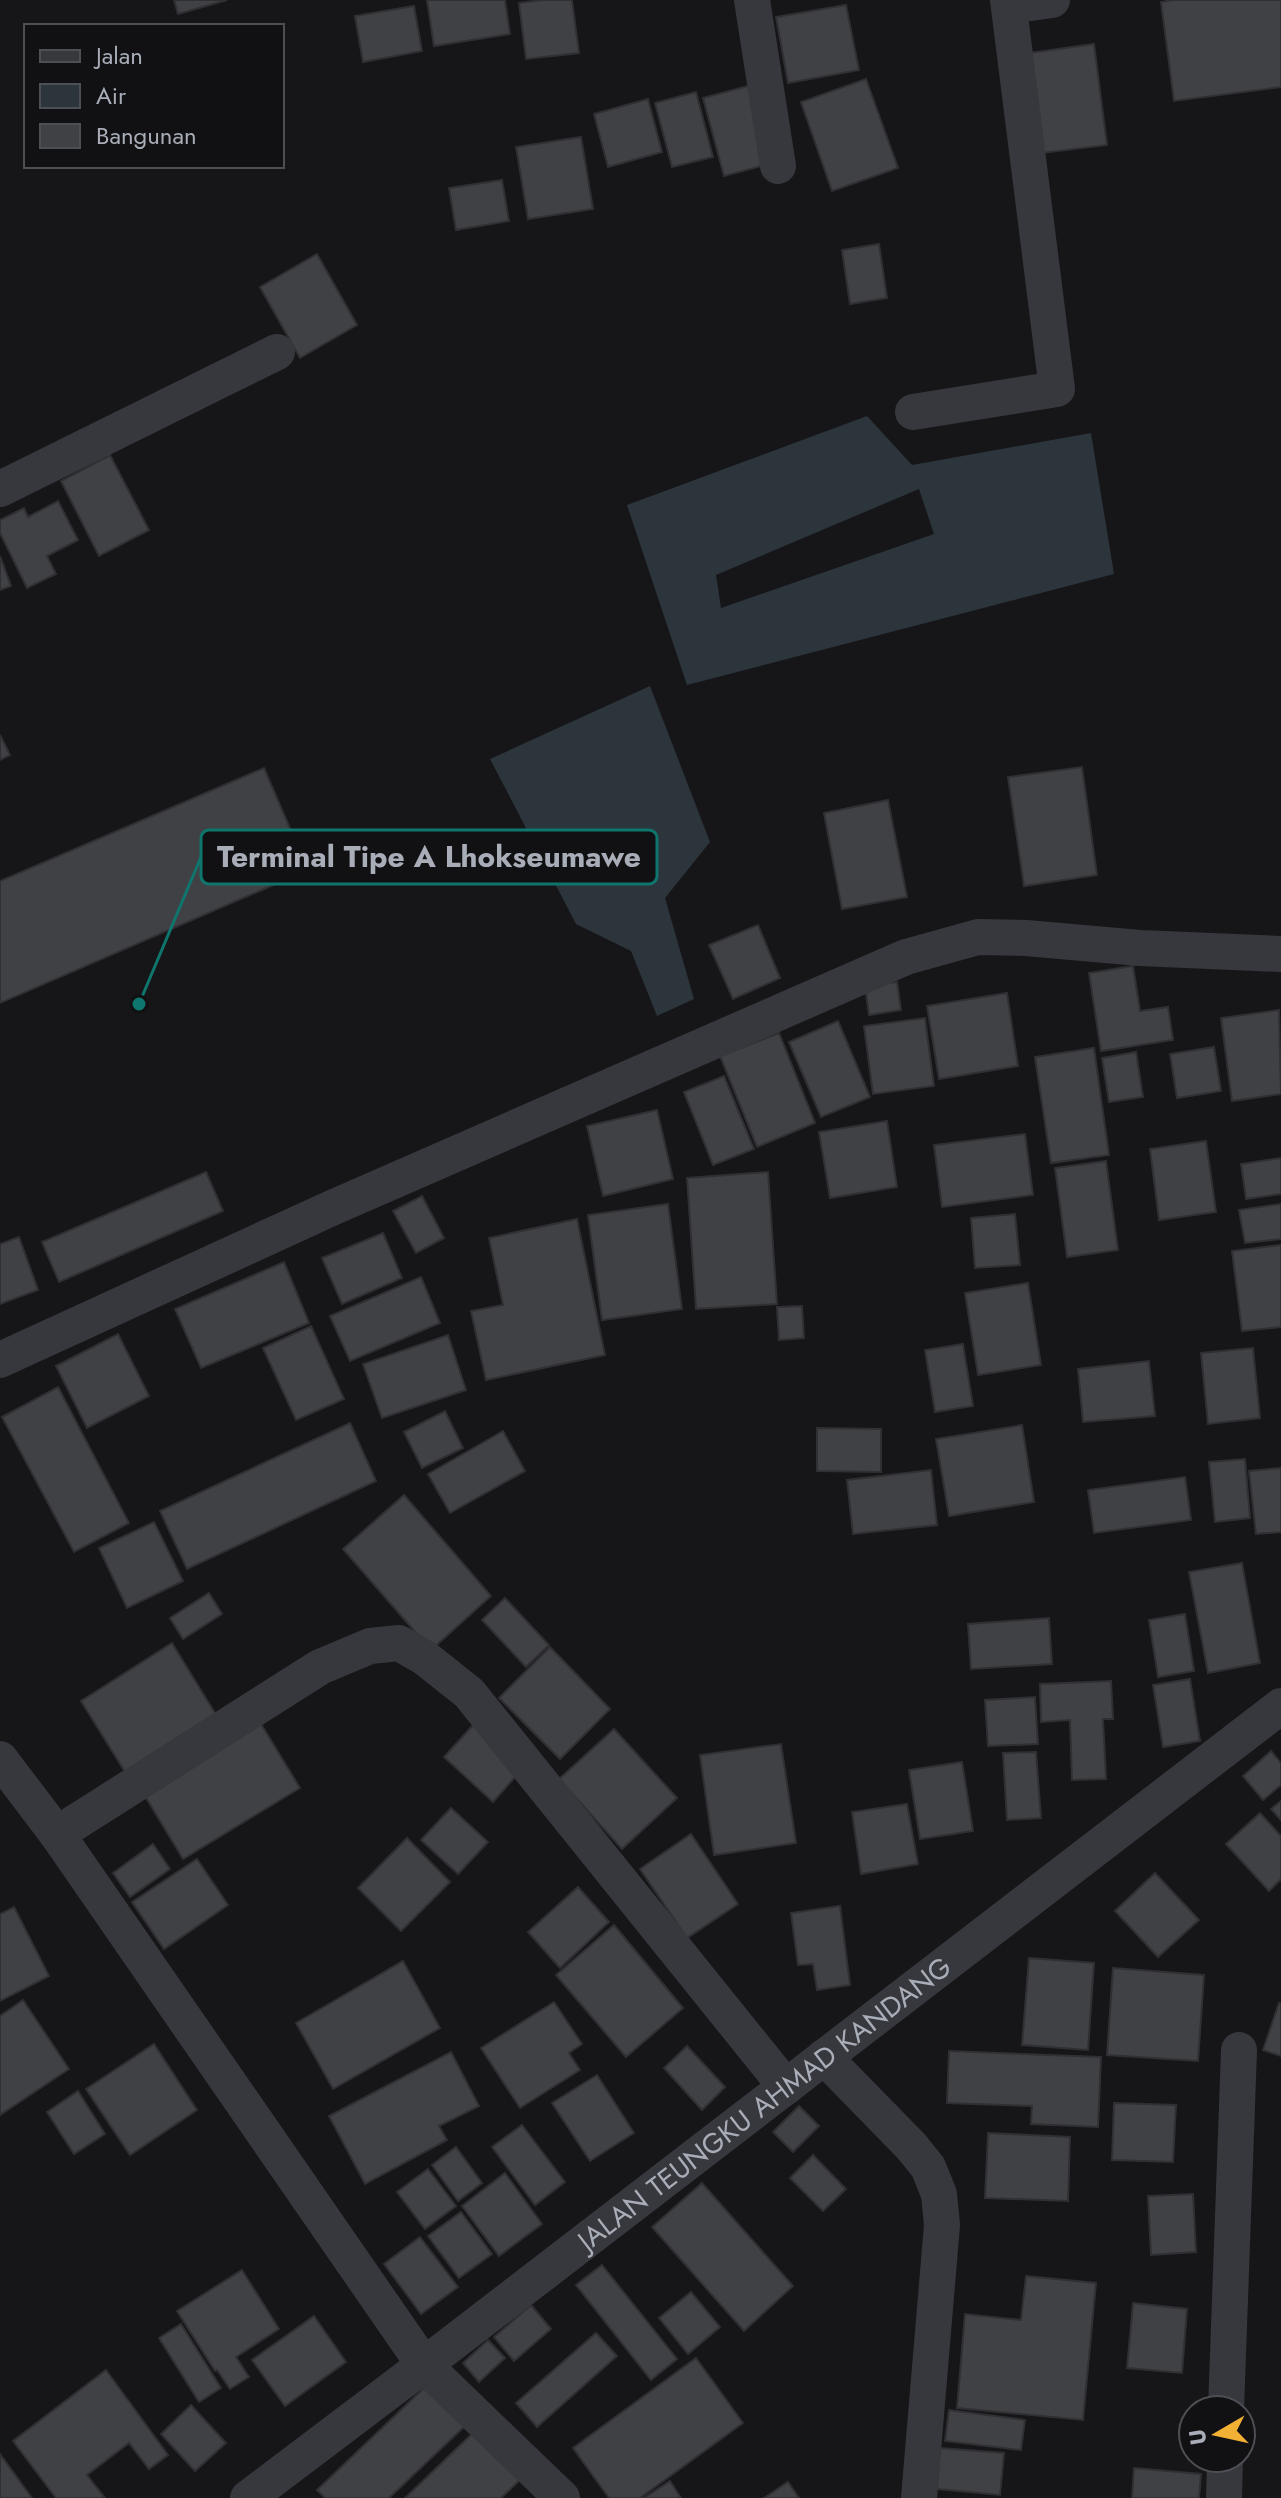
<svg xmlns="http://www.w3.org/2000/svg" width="1281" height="2498" font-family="Jost,sans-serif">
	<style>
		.water { fill: #2c353c; fill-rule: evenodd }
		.building { fill: #404145; stroke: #303034; stroke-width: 2 }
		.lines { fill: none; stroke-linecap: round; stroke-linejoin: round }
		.minor { stroke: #37383d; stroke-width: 36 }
		.labels { text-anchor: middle; stroke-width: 6; stroke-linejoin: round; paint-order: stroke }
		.street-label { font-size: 28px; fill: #a8adb8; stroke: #111113 }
		.leader { fill: none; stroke: #0f766e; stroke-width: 3 }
		.callout-dot { fill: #0f766e; stroke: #111113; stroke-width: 3 }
		.callout { fill: #111113; stroke: #0f766e; stroke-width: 3 }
		.callout-label { font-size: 30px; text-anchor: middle; font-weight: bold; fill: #a8adb8 }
	</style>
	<rect width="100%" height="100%" fill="#161618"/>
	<g class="water">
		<path d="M867,416L912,465L1091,433L1114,574L687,685L627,505ZM919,489L934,534L721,608L716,575Z"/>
		<polygon points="650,686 710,842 665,898 694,999 657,1016 631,951 576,924 490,759"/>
	</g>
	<g class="building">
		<polygon points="174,0 227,0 178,14"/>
		<polygon points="427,0 505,0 510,34 434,46"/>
		<polygon points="542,0 572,0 579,53 526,59 519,3"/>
		<polygon points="1173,0 1281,0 1281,87 1174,101 1161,2"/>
		<polygon points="846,5 859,70 788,83 776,17"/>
		<polygon points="414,6 422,51 363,62 355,16"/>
		<polygon points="1094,44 1107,145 1042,153 1029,53"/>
		<polygon points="866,79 898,168 832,191 801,102"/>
		<polygon points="748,86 769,164 724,176 703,98"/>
		<polygon points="696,92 713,157 672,167 655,103"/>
		<polygon points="648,99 662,152 608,167 594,114"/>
		<polygon points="581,137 593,209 528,219 516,147"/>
		<polygon points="502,180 509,221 456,230 449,188"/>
		<polygon points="879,244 887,298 850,304 842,250"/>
		<polygon points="317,254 357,325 300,358 260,287"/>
		<polygon points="110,455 149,530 99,556 61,481"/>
		<polygon points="58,501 78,540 47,556 56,574 27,588 0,533 0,520 24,508 28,517"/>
		<polygon points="0,556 11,586 0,590"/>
		<polygon points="0,735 10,755 0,760"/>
		<polygon points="1082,767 1097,875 1024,886 1008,777"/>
		<polygon points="264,768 308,870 0,1003 0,881"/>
		<polygon points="888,800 907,897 842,909 824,813"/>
		<polygon points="758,925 780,978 733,999 709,945"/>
		<polygon points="1133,966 1140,1011 1168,1007 1173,1040 1101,1051 1089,973"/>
		<polygon points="897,982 901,1010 869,1015 865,986"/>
		<polygon points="1007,993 1018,1066 939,1079 927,1006"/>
		<polygon points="1279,1010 1281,1094 1232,1101 1221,1018"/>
		<polygon points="925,1018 934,1086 873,1094 864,1026"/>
		<polygon points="838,1021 870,1097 821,1117 789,1042"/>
		<polygon points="779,1033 815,1123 757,1147 720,1056"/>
		<polygon points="1214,1047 1221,1091 1177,1098 1170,1054"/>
		<polygon points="1094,1048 1109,1155 1051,1163 1035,1057"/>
		<polygon points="1136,1052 1143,1097 1109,1102 1102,1058"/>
		<polygon points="724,1076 754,1149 713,1165 684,1092"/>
		<polygon points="657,1110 673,1179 603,1196 587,1126"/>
		<polygon points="887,1121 897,1187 830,1198 819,1132"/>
		<polygon points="1025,1134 1033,1195 942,1207 934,1145"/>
		<polygon points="1206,1141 1216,1212 1159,1220 1150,1149"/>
		<polygon points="1281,1158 1281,1194 1246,1199 1241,1164"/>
		<polygon points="1106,1161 1118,1250 1067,1257 1055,1168"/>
		<polygon points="206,1172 223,1211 59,1282 42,1242"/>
		<polygon points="768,1172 777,1304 696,1309 687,1178"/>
		<polygon points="422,1196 444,1238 416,1253 393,1211"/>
		<polygon points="668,1204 682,1309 602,1320 588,1215"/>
		<polygon points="1281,1204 1281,1239 1245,1243 1239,1210"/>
		<polygon points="1015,1214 1020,1265 975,1268 971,1218"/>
		<polygon points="577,1219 605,1355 486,1380 471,1311 503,1305 489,1238"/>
		<polygon points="383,1233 402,1278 342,1304 322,1258"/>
		<polygon points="19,1237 38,1290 0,1304 0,1244"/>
		<polygon points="1281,1245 1281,1327 1242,1331 1232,1251"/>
		<polygon points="284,1262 309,1323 201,1368 175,1309"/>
		<polygon points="421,1277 440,1323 350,1361 330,1316"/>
		<polygon points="1028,1283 1041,1365 978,1375 965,1293"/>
		<polygon points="802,1306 804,1338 779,1340 777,1307"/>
		<polygon points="311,1326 344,1399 296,1420 263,1348"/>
		<polygon points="118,1334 149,1396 87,1428 56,1366"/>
		<polygon points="448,1335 466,1390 382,1418 363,1364"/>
		<polygon points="963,1344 973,1406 935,1412 925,1350"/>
		<polygon points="1253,1348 1260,1418 1208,1424 1201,1353"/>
		<polygon points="1149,1361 1155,1416 1083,1422 1078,1369"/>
		<polygon points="58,1387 129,1523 74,1552 2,1417"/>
		<polygon points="445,1411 463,1448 422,1468 404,1432"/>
		<polygon points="350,1423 376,1481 187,1569 160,1511"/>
		<polygon points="1022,1425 1034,1502 949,1516 936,1439"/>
		<polygon points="817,1428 881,1429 881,1472 817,1471"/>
		<polygon points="503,1431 525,1471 450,1513 428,1474"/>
		<polygon points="1245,1459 1250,1518 1215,1522 1209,1462"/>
		<polygon points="1281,1468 1281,1532 1256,1534 1249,1471"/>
		<polygon points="931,1470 937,1525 853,1534 847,1480"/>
		<polygon points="1185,1477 1191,1520 1094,1533 1088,1490"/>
		<polygon points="404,1495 491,1596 431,1650 343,1549"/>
		<polygon points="154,1522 183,1581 127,1608 99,1548"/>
		<polygon points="1242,1563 1260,1663 1208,1673 1189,1572"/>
		<polygon points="209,1593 222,1614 183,1639 170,1618"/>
		<polygon points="505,1598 549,1645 526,1667 482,1620"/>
		<polygon points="1185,1614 1194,1671 1158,1677 1149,1620"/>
		<polygon points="1049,1618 1052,1664 971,1669 968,1624"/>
		<polygon points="172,1643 218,1718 127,1775 81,1701"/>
		<polygon points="550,1647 610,1709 560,1759 499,1698"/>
		<polygon points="1190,1679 1200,1741 1163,1747 1153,1685"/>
		<polygon points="1111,1681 1113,1719 1103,1719 1106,1779 1072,1780 1070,1720 1041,1722 1040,1684"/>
		<polygon points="1035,1697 1038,1744 988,1746 985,1700"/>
		<polygon points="261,1724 300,1788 183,1859 145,1796"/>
		<polygon points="474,1724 523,1768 493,1802 444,1757"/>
		<polygon points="614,1729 677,1798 622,1849 559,1779"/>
		<polygon points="781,1744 796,1843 714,1855 700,1755"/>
		<polygon points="1271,1751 1281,1763 1281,1785 1263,1800 1243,1776"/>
		<polygon points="1036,1752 1041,1818 1007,1820 1003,1753"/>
		<polygon points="962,1762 973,1831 920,1839 909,1770"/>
		<polygon points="1281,1801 1281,1820 1271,1809"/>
		<polygon points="907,1804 918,1864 861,1874 852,1812"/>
		<polygon points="451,1808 488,1842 458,1874 421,1840"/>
		<polygon points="1260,1813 1281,1836 1281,1879 1269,1891 1226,1844"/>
		<polygon points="691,1834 738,1904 687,1938 640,1869"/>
		<polygon points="407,1838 450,1882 401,1931 358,1888"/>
		<polygon points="153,1844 170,1869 130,1897 113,1873"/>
		<polygon points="197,1859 228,1905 164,1949 132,1902"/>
		<polygon points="1155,1873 1199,1920 1158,1957 1115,1911"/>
		<polygon points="578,1887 609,1922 560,1968 528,1932"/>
		<polygon points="840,1906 850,1985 817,1990 813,1964 798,1965 791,1913"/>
		<polygon points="14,1907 49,1976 0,2001 0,1914"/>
		<polygon points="614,1925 683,2008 626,2057 556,1975"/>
		<polygon points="1029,1958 1094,1963 1088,2050 1022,2045"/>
		<polygon points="403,1961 440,2028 333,2089 296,2023"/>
		<polygon points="1113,1968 1204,1975 1198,2061 1107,2055"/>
		<polygon points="23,2000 69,2069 0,2115 0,2016"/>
		<polygon points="554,2002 582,2044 569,2053 580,2070 520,2108 481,2048"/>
		<polygon points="1279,2003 1281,2004 1281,2056 1263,2050"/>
		<polygon points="154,2044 197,2110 130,2155 86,2089"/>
		<polygon points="687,2046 725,2087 702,2110 664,2068"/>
		<polygon points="949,2051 1101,2057 1098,2127 1031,2124 1032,2106 947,2103"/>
		<polygon points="451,2052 479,2106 439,2126 447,2140 365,2184 329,2116"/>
		<polygon points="597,2075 634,2133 590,2161 552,2103"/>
		<polygon points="78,2091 105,2134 74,2154 47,2112"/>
		<polygon points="1114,2103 1176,2105 1173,2162 1112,2160"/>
		<polygon points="799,2106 819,2126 793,2152 773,2132"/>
		<polygon points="522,2125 565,2182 535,2205 492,2147"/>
		<polygon points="988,2133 1070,2137 1068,2201 985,2198"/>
		<polygon points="456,2147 482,2183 458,2201 432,2165"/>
		<polygon points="813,2155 846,2189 823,2211 790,2178"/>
		<polygon points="428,2169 456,2206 425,2229 397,2192"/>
		<polygon points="505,2173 542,2224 499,2256 462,2206"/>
		<polygon points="702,2183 793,2286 744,2331 652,2227"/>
		<polygon points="1193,2194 1196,2252 1151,2255 1148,2196"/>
		<polygon points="461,2212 492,2254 459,2278 428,2236"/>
		<polygon points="420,2237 458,2287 421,2314 384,2264"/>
		<polygon points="602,2265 677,2359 651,2380 576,2285"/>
		<polygon points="242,2270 279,2329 236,2357 249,2377 230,2389 217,2370 215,2371 177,2311"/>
		<polygon points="1026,2276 1096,2283 1083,2420 957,2408 965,2314 1021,2320"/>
		<polygon points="691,2292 720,2327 688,2354 659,2318"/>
		<polygon points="1133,2303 1187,2309 1182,2373 1127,2368"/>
		<polygon points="531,2305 551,2329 514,2361 494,2337"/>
		<polygon points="314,2316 346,2362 285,2406 252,2360"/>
		<polygon points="181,2324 221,2388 199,2402 159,2338"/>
		<polygon points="596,2333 617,2356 537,2427 516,2403"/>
		<polygon points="488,2340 505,2358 479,2382 463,2363"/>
		<polygon points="696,2358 743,2423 640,2498 609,2498 573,2448"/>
		<polygon points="106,2370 168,2455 149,2469 129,2443 87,2475 105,2498 56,2498 13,2441"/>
		<polygon points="426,2386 465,2426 389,2498 325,2498 317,2490"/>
		<polygon points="191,2405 226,2443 195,2471 161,2434"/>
		<polygon points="949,2410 1025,2420 1021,2450 945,2441"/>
		<polygon points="476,2430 522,2478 501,2498 405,2498"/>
		<polygon points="940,2448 1004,2453 1000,2495 937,2489"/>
		<polygon points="0,2454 32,2498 0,2498"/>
		<polygon points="1134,2468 1201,2474 1199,2498 1132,2498"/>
		<polygon points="670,2481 681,2498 644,2498"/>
		<polygon points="788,2482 799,2498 764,2498"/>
	</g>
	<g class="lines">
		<g class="minor">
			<polyline points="752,0 778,166"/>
			<polyline points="1009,6 1052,0"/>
			<polyline points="913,412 1057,389 1008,0"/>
			<polyline points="0,489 277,352"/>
			<polyline points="0,1360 334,1207 906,957 978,937 1026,938 1140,948 1281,954"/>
			<polyline points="0,1759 57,1834 424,2365 562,2498"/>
			<polyline points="57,1834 320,1667 370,1646 399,1643 425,1658 469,1693 786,2087"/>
			<polyline points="824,2057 911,2146 928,2167 939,2194 942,2225 919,2498"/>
			<polyline points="1226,2410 1239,2050"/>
			<path id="s1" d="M248,2498L424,2365L1281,1706"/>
			<polyline points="1224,2498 1225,2458"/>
		</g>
	</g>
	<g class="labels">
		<g class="street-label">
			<text dy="10" stroke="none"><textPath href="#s1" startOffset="650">JALAN TEUNGKU AHMAD KANDANG</textPath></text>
		</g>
	</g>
	<path class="leader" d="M139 1004L201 857"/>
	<circle class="callout-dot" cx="139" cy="1004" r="8"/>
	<rect class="callout" x="201" y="830" width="456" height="54" rx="8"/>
	<g class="callout-label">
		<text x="429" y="867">Terminal Tipe A Lhokseumawe</text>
	</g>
	<rect x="24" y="24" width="260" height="144" fill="#111113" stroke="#4d4f55" stroke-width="2"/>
	<rect x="40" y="50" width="40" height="12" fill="#37383d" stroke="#4d4f55" stroke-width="2"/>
	<text x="96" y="64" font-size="24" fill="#a8adb8">Jalan</text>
	<rect x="40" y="84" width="40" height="24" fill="#2c353c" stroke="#4d4f55" stroke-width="2"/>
	<text x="96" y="104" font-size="24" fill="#a8adb8">Air</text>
	<rect x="40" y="124" width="40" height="24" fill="#404145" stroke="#4d4f55" stroke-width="2"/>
	<text x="96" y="144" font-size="24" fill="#a8adb8">Bangunan</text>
	<g transform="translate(1217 2434) rotate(261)"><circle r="38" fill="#111113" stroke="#4d4f55" stroke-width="2"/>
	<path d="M0-6L14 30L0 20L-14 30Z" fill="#f2b134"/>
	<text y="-12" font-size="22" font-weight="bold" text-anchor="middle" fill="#a8adb8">U</text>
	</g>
</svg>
